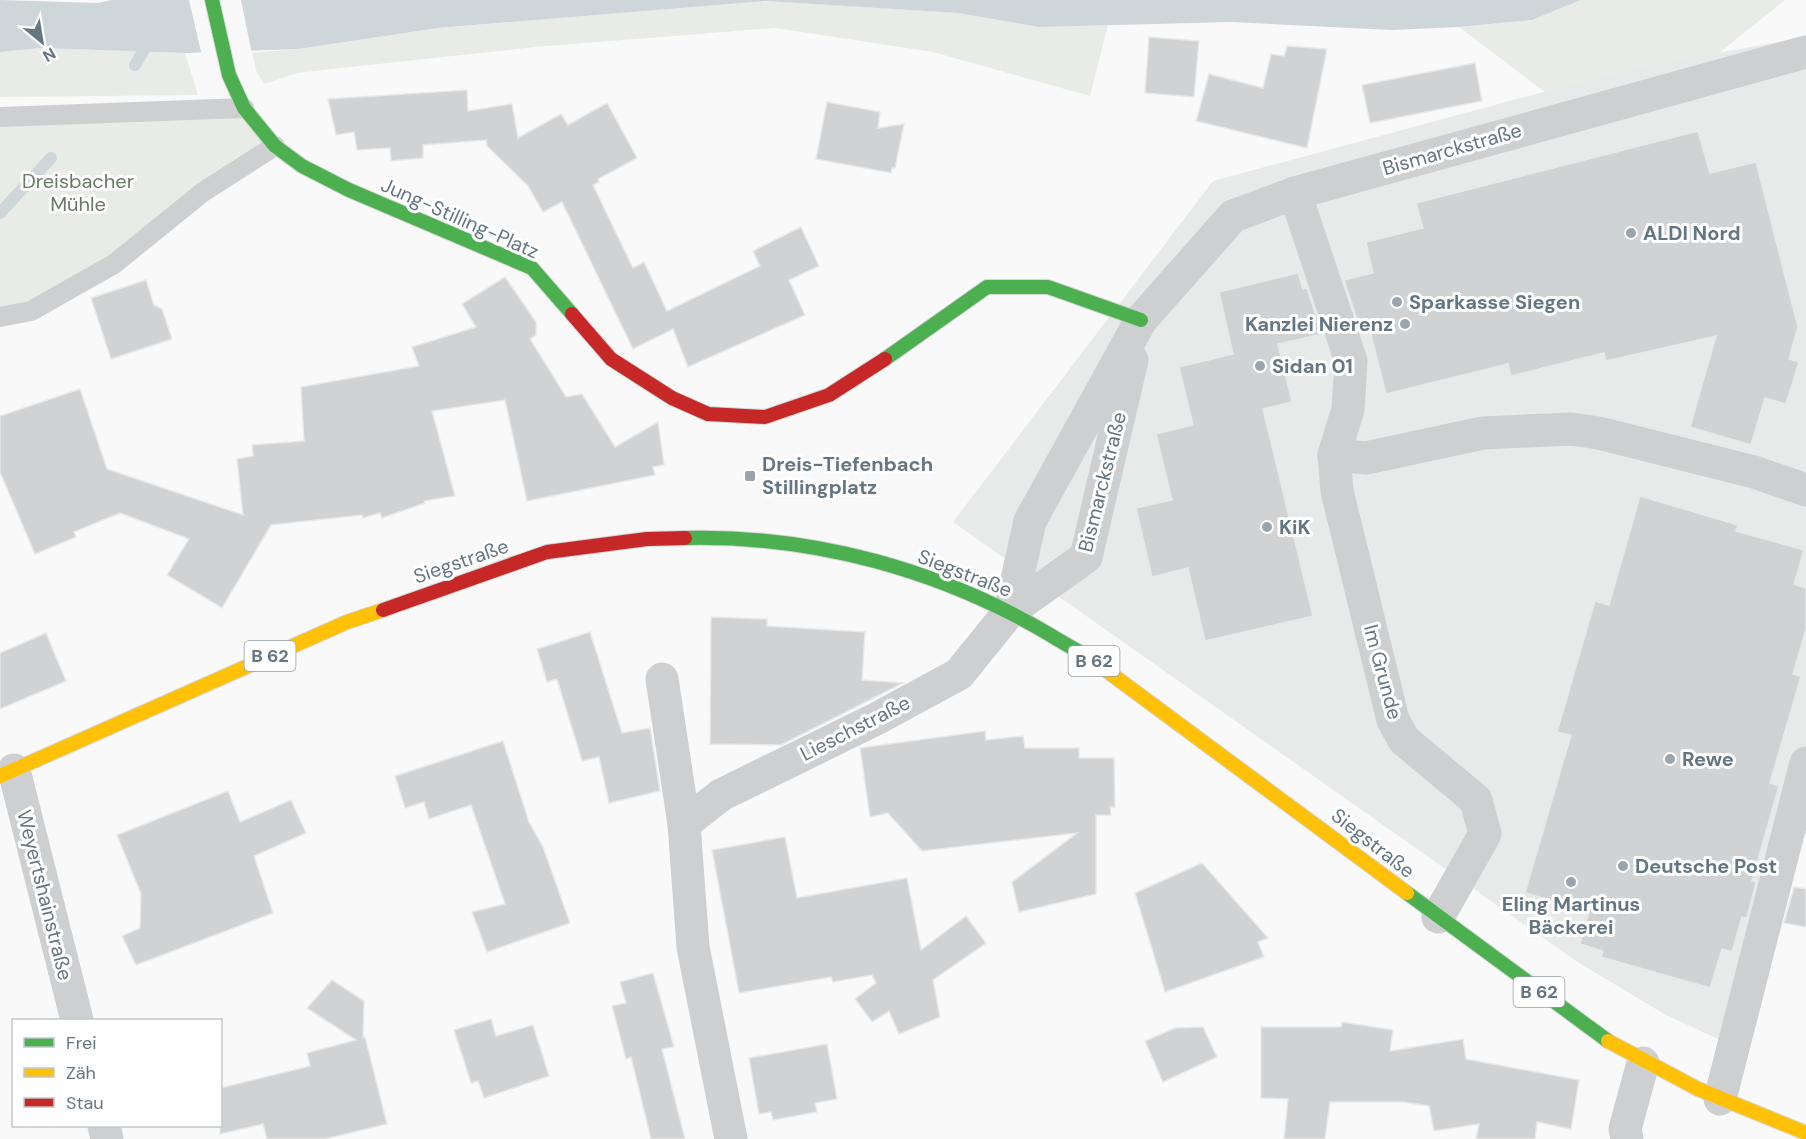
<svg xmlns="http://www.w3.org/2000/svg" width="1806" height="1139" font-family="'DM Sans',sans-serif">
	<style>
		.built { fill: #e8e9e9 }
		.green { fill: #e8ebe6 }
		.water { fill: #ced6d9 }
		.pier { fill: #f9f9f9 }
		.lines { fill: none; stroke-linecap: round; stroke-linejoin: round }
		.stream { stroke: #ced6d9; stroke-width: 12 }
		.building { fill: #d0d2d3; stroke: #e8e8e8; stroke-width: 1.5 }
		.fast-casing { stroke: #d5d6d7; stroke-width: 16 }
		.slow-casing { stroke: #d5d6d7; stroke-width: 16 }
		.jam-casing { stroke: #d5d6d7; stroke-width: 16 }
		.lane { stroke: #cecfd0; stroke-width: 20 }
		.street { stroke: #cecfd0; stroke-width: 33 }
		.fast { stroke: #4caf50; stroke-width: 14 }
		.slow { stroke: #ffc107; stroke-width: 14 }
		.jam { stroke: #c62828; stroke-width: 14 }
		.poi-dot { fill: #99a4ac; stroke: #fff; stroke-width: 2 }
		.labels { text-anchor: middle; stroke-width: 6; stroke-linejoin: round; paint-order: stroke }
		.shield { fill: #fff; stroke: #939fa8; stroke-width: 1.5 }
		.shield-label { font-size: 18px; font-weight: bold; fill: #657683 }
		.street-label { font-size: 20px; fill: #657683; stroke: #fff }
		.park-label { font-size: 20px; fill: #687a64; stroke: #fff }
		.poi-label { font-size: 20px; font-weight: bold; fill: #657683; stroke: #fff; text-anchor: start }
	</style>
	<rect width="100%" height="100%" fill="#f9f9f9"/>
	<polygon class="built" points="1806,37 1806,802 1746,1052 1666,1015 1576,961 953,522 1213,181 1632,68"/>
	<g class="green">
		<polygon points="1581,0 1785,0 1719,53 1632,68 1545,92 1459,27 1532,20"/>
		<polygon points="771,1 958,13 1039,27 1108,25 1090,96 933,52 775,28 535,47 323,70 297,73 264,84 256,70 252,53 298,49 438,28"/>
		<polygon points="40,48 185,53 198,95 0,97 0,52"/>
		<polygon points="244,108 275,146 114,264 0,317 0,117"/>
	</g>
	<polygon class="water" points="0,0 98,3 111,0 1581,0 1532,20 1459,27 1392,30 1232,22 1039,27 958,13 766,1 438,28 298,49 185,53 40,48 0,52"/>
	<polygon class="pier" points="189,0 241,0 252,54 202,56"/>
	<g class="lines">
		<g class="stream">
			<polyline points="135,65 151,38"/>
			<polyline points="0,213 51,158"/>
		</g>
	</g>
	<g class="building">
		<polygon points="1149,37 1199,41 1194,97 1145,93"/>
		<polygon points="1287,46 1327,49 1307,148 1196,121 1209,74 1263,88 1271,54 1284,56"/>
		<polygon points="1475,63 1482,101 1370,123 1362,85"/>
		<polygon points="467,90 468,111 512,104 518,138 561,114 568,125 607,103 637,158 598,179 599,182 593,185 633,268 644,262 667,311 760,266 753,251 801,227 819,266 789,280 805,315 688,367 673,329 633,349 562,202 543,212 528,186 487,146 486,140 423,145 423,158 391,161 390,148 357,150 354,132 336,135 328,99"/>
		<polygon points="827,102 880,112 878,128 904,124 895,168 892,168 891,173 816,159"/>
		<polygon points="1698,131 1710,173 1756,162 1798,327 1789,359 1799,362 1786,404 1765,398 1751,445 1690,427 1716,336 1606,361 1604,353 1511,376 1508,364 1386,394 1368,323 1359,325 1344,280 1373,273 1366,242 1423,228 1416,203"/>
		<polygon points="1298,273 1303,289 1307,288 1322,334 1278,344 1292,402 1263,409 1313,616 1205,641 1188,568 1152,577 1136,508 1172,500 1156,434 1193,425 1179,367 1233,354 1219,292"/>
		<polygon points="505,277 536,322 536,335 530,339 566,397 582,394 615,447 658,422 664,465 653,467 655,475 527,501 505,400 432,411 455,496 424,501 425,503 382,518 380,513 363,518 362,515 271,525 222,608 167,575 189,539 120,513 74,532 76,537 35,554 0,472 0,416 80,389 107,469 243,515 237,459 253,456 252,445 304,441 301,387 419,366 412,347 476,327 462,304"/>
		<polygon points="146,280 154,305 162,309 172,339 111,359 91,298"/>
		<polygon points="1640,496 1738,525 1736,531 1804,550 1794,584 1806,588 1806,629 1793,674 1801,676 1770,783 1779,786 1752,881 1756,882 1747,918 1742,917 1732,952 1722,949 1710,988 1601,957 1603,951 1580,944 1589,911 1525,893 1571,735 1557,732 1595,601 1609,605"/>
		<polygon points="711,617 767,619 767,626 865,632 862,680 903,683 781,745 710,744"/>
		<polygon points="590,632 622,733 650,728 660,791 609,803 599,757 582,761 557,679 547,682 537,649"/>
		<polygon points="46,633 66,681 0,709 0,653"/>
		<polygon points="985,731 986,740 1023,736 1025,748 1079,748 1079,758 1114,758 1115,807 1110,807 1111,815 1096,815 1096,894 1019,912 1012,882 1077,833 922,851 888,813 870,817 860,748"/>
		<polygon points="503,741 529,822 543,847 570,923 487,952 472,912 505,904 471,805 429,819 424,802 405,808 395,776"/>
		<polygon points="228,791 240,822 291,800 306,833 254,856 273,913 136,965 122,936 140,928 141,894 117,835"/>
		<polygon points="785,837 797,898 907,878 921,950 966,916 986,943 933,980 940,1017 899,1034 889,1011 872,1022 855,999 876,983 872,975 833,982 831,977 739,993 712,850"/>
		<polygon points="1202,863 1268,938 1258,942 1264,957 1165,992 1135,893"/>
		<polygon points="1794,887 1806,889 1806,927 1784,923"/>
		<polygon points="653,973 674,1047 662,1049 685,1139 651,1139 631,1057 626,1059 612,1006 626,1003 620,982"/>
		<polygon points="332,980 364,1001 363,1038 365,1037 387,1124 325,1139 267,1139 263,1124 220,1134 220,1088 310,1066 307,1053 356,1040 307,1008"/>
		<polygon points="491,1019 496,1036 533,1025 549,1076 484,1098 478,1081 471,1083 454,1030"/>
		<polygon points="1342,1022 1393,1030 1390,1051 1463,1039 1466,1059 1579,1080 1571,1129 1537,1122 1535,1139 1476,1139 1479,1124 1434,1131 1429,1106 1403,1102 1330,1102 1325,1139 1284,1139 1288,1099 1261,1098 1261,1027 1341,1027"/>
		<polygon points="1203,1027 1217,1057 1163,1082 1145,1041 1175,1028"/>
		<polygon points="827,1044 837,1099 815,1103 817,1112 773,1120 771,1112 759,1114 749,1058"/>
	</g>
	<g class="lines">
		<defs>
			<g id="fast">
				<polyline points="212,0 229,75 244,108 275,146 302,166 349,190 532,268 572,314"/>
				<polyline points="885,359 987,287 1048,287 1141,320"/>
				<path d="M685,538C814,535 942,570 1052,636C1068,646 1085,654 1099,665"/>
				<polyline points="1407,893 1608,1041"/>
			</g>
			<g id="slow">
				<polyline points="1099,665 1407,893"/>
				<polyline points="0,776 347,622 383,610"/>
				<polyline points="1608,1041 1698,1089 1806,1133"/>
			</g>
			<g id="jam">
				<polyline points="572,314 611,359 672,398 708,414 765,417 829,395 885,359"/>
				<polyline points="383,610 547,552 647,539 685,538"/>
			</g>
		</defs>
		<use href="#fast" class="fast-casing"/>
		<use href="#slow" class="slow-casing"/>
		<use href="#jam" class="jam-casing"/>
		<g class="lane">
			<polyline points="0,117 244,108"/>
			<polyline points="0,317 31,311 114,264 203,192 275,146"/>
		</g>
		<g class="street">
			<polyline points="1295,193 1351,361 1348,409 1334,455 1337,491 1393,720 1404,740 1476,800 1485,834 1438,917"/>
			<polyline points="1334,455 1366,458 1483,433 1571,429 1599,433 1754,472 1806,490"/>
			<polyline points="1010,611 1030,521 1141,320 1233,216 1295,193 1806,52"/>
			<polyline points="662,679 684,824 693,947 731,1139"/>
			<polyline points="14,770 77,1020"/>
			<polyline points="684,824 721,795 876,719 959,674 1010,611 1086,557 1132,360"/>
			<polyline points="1720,1099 1806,763"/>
			<polyline points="104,1126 107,1139"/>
			<polyline points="1627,1139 1625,1129 1643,1063"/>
		</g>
		<use href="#fast" class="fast"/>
		<use href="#slow" class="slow"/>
		<use href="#jam" class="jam"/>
	</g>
	<g class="poi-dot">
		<circle cx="1631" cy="233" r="6"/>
		<circle cx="1397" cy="302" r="6"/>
		<circle cx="1405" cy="324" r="6"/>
		<circle cx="1260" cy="366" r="6"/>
		<rect x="744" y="470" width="12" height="12" rx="3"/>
		<circle cx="1267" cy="527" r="6"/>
		<circle cx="1670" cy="759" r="6"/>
		<circle cx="1623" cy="866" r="6"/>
		<circle cx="1571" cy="882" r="6"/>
	</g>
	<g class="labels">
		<g class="shield">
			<rect x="244.5" y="641" width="51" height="30" rx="4.5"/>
			<rect x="1068.5" y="646" width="51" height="30" rx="4.5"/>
			<rect x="1513.5" y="977" width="51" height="30" rx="4.5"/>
		</g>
		<g class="shield-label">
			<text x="270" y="662">B 62</text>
			<text x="1094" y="667">B 62</text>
			<text x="1539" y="998">B 62</text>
		</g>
		<g class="street-label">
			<text transform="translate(1452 149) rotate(-16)" y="7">Bismarckstraße</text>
			<text transform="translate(460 218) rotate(24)" y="7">Jung-Stilling-Platz</text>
			<text transform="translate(1102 482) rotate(-76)" y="7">Bismarckstraße</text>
			<text transform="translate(461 561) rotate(-19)" y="7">Siegstraße</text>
			<text transform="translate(965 573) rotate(21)" y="7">Siegstraße</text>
			<text transform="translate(1383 672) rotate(75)" y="7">Im Grunde</text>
			<text transform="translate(855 728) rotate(-27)" y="7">Lieschstraße</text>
			<text transform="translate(1373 843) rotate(38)" y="7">Siegstraße</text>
			<text transform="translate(45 895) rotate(76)" y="7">Weyertshainstraße</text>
		</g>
		<g class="park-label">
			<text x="78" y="188">Dreisbacher<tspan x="78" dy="23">Mühle</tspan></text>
		</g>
		<g class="poi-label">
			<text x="1643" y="240">ALDI Nord</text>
			<text x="1409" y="309">Sparkasse Siegen</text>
			<text x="1393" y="331" text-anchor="end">Kanzlei Nierenz</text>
			<text x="1272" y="373">Sidan 01</text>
			<text x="762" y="471">Dreis-Tiefenbach<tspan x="762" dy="23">Stillingplatz</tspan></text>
			<text x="1279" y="534">KiK</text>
			<text x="1682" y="766">Rewe</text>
			<text x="1635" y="873">Deutsche Post</text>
			<text x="1571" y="911" text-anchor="middle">Eling Martinus<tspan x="1571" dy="23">Bäckerei</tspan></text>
		</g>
	</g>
	<rect x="12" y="1019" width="210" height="108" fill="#ffffff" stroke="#c1c8cd" stroke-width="1.5"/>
	<rect x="24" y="1038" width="30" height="9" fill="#4caf50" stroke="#c1c8cd" stroke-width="1.5"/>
	<text x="66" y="1049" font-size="18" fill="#657683">Frei</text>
	<rect x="24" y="1068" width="30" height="9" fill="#ffc107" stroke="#c1c8cd" stroke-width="1.5"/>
	<text x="66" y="1079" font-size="18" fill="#657683">Zäh</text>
	<rect x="24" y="1098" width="30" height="9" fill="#c62828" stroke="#c1c8cd" stroke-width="1.5"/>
	<text x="66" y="1109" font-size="18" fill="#657683">Stau</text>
	<g transform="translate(42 42) rotate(150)" stroke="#ffffff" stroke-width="4.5" paint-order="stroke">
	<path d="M0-4.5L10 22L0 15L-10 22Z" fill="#657683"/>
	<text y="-9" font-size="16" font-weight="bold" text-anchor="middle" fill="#657683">N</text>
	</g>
</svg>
